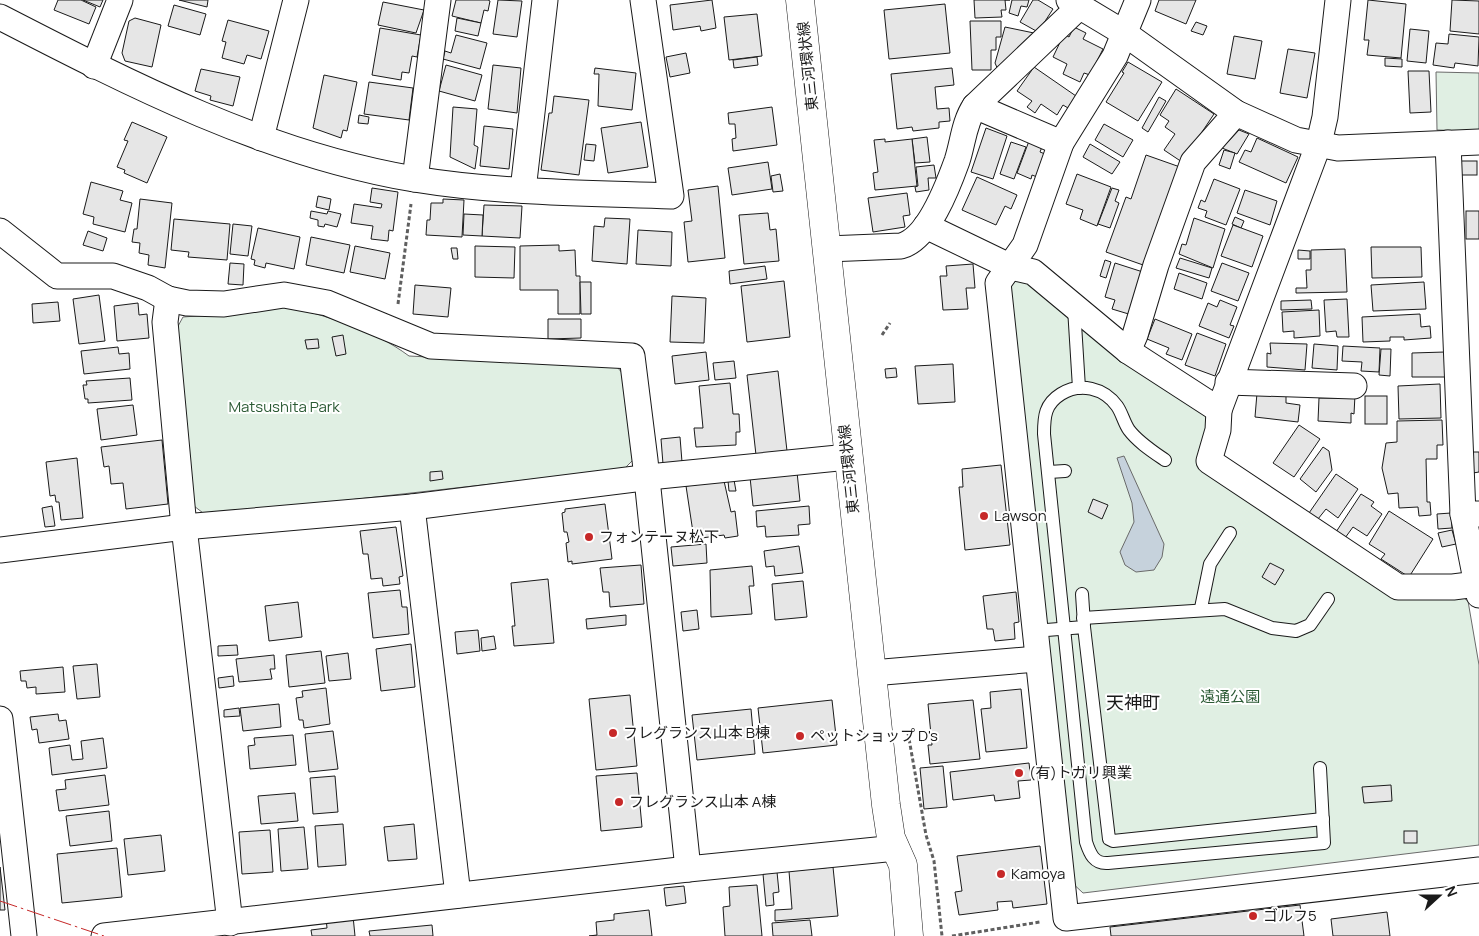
<svg xmlns="http://www.w3.org/2000/svg" width="1479" height="936" font-family="Manrope,'Noto Sans JP',sans-serif">
	<style>
		.green { fill: #e0efe3; stroke: #6a6a6a }
		.water { fill: #c6d2dc; stroke: #6a6a6a }
		.building { fill: #e6e6e6; stroke: #1a1a1a }
		.lines { fill: none; stroke-linecap: round; stroke-linejoin: round }
		.lane-casing { stroke: #1a1a1a; stroke-width: 14 }
		.street-casing { stroke: #1a1a1a; stroke-width: 27 }
		.primary-casing { stroke: #1a1a1a; stroke-width: 29 }
		.path { stroke: #5f5f5f; stroke-width: 3; stroke-dasharray: 4 2.5; stroke-linecap: butt }
		.lane { stroke: #fff; stroke-width: 12 }
		.street { stroke: #fff; stroke-width: 25 }
		.primary { stroke: #fff; stroke-width: 28 }
		.power { stroke: #c62828; stroke-width: 1; stroke-dasharray: 18 4 2.5 4; stroke-linecap: butt }
		.poi-dot { fill: #c62828; stroke: #fff; stroke-width: 2 }
		.labels { text-anchor: middle; stroke-width: 4; stroke-linejoin: round; paint-order: stroke }
		.street-label { font-size: 15px; fill: #1a1a1a; stroke: #fff }
		.park-label { font-size: 15px; fill: #2b5a34; stroke: #fff }
		.poi-label { font-size: 15px; fill: #1a1a1a; stroke: #fff; text-anchor: start }
		.quarter-label { font-size: 18px; fill: #1a1a1a; stroke: #fff }
	</style>
	<rect width="100%" height="100%" fill="#fff"/>
	<g class="green">
		<polygon points="1436,72 1479,73 1479,131 1437,130"/>
		<polygon points="1023,278 1206,414 1211,429 1201,465 1396,595 1458,594 1468,601 1479,665 1479,845 1083,893 1069,880 1008,285"/>
		<path d="M283,305C326,316 373,329 409,356L617,367L624,375L635,458L624,469L207,516L194,506L177,328L183,317L251,312Z"/>
	</g>
	<polygon class="water" points="1124,456 1164,544 1162,557 1154,570 1136,572 1125,565 1120,552 1134,522 1132,503 1117,458"/>
	<g class="building">
		<polygon points="58,0 81,0 96,7 89,24 54,10"/>
		<polygon points="83,0 103,0 100,7"/>
		<polygon points="179,0 208,0 207,7"/>
		<polygon points="456,0 488,0 490,1 488,11 484,10 481,23 452,16"/>
		<polygon points="498,0 522,1 517,37 493,34"/>
		<polygon points="712,0 716,28 701,31 700,26 673,30 670,5"/>
		<polygon points="974,0 1010,0 1005,0 1006,10 1001,10 1002,17 975,18"/>
		<polygon points="1012,0 1029,0 1027,7 1021,6 1018,16 1009,13"/>
		<polygon points="1033,0 1038,0 1053,9 1038,32 1020,22"/>
		<polygon points="1159,0 1196,0 1186,24 1155,11"/>
		<polygon points="1368,0 1406,4 1401,58 1367,55 1369,40 1364,40"/>
		<polygon points="1452,0 1479,1 1479,34 1450,31"/>
		<polygon points="383,2 424,10 416,33 378,25"/>
		<polygon points="945,4 950,53 889,59 884,10"/>
		<polygon points="174,5 206,14 200,35 168,26"/>
		<polygon points="757,14 762,56 729,60 724,17"/>
		<polygon points="135,18 161,25 152,67 125,61 122,53 129,21"/>
		<polygon points="457,18 481,23 478,36 455,31"/>
		<polygon points="228,20 269,31 261,59 247,55 244,64 222,58 226,42 222,41"/>
		<polygon points="970,21 1001,21 1001,37 996,37 996,50 991,50 991,70 972,70"/>
		<polygon points="1196,22 1207,26 1203,35 1191,31"/>
		<polygon points="1005,27 1034,33 999,72 995,63"/>
		<polygon points="1074,27 1086,33 1083,39 1103,49 1090,75 1084,73 1080,82 1063,74 1067,64 1053,57 1064,34 1069,37"/>
		<polygon points="380,28 421,35 417,57 412,56 409,73 402,72 401,80 372,75"/>
		<polygon points="1410,29 1429,31 1426,63 1407,61"/>
		<polygon points="1449,34 1479,37 1478,66 1455,63 1454,68 1433,65 1436,43 1448,44"/>
		<polygon points="456,35 487,43 480,69 443,59 445,51 451,53"/>
		<polygon points="1234,36 1262,41 1255,79 1227,74"/>
		<polygon points="1288,49 1315,53 1307,98 1280,93"/>
		<polygon points="686,53 690,73 670,77 666,57"/>
		<polygon points="757,57 758,65 734,68 733,60"/>
		<polygon points="1385,58 1402,59 1402,67 1385,66"/>
		<polygon points="1128,62 1162,82 1138,121 1106,102 1124,73 1122,72"/>
		<polygon points="446,65 482,75 475,101 439,91"/>
		<polygon points="493,65 521,68 517,113 488,109"/>
		<polygon points="1034,67 1076,96 1068,108 1063,105 1057,115 1041,104 1035,113 1027,107 1032,101 1017,91"/>
		<polygon points="595,68 636,73 632,110 598,106 599,74 594,74"/>
		<polygon points="952,68 954,85 935,87 937,109 949,108 950,121 939,122 939,128 913,131 912,127 897,129 891,74"/>
		<polygon points="201,69 240,77 233,106 210,100 211,96 195,91"/>
		<polygon points="1408,71 1429,71 1431,112 1410,113"/>
		<polygon points="324,75 357,82 347,131 343,130 341,138 313,128"/>
		<polygon points="369,82 413,88 409,120 364,114"/>
		<polygon points="1176,89 1214,114 1182,162 1164,150 1175,134 1165,127 1169,121 1160,115"/>
		<polygon points="554,96 589,100 579,175 541,170 549,113 552,113"/>
		<polygon points="1159,97 1166,101 1148,132 1142,128"/>
		<polygon points="453,107 477,109 474,145 478,147 475,169 450,157"/>
		<polygon points="772,107 777,145 733,151 732,139 736,138 735,124 729,124 728,113"/>
		<polygon points="359,115 369,117 368,124 358,123"/>
		<polygon points="132,122 167,137 147,183 124,173 125,170 117,167 128,141 124,140"/>
		<polygon points="641,122 648,167 608,173 601,128"/>
		<polygon points="1104,124 1133,140 1123,157 1095,140"/>
		<polygon points="484,126 513,129 509,169 480,166"/>
		<polygon points="986,128 1007,136 993,179 971,172"/>
		<polygon points="1239,130 1249,134 1237,154 1222,148"/>
		<polygon points="927,137 930,162 915,163 912,139"/>
		<polygon points="1257,138 1298,157 1286,183 1239,162 1245,150 1251,152"/>
		<polygon points="885,139 885,142 912,139 917,186 875,190 873,173 878,172 874,140"/>
		<polygon points="1029,141 1042,147 1040,152 1045,154 1037,177 1032,175 1031,179 1017,173"/>
		<polygon points="1011,142 1026,147 1014,179 1000,174"/>
		<polygon points="586,144 596,145 594,161 584,160"/>
		<polygon points="1090,144 1120,162 1112,174 1083,157"/>
		<polygon points="1224,150 1235,153 1230,169 1219,165"/>
		<polygon points="1146,155 1180,167 1146,266 1106,252 1126,197 1131,199"/>
		<rect x="1461" y="161" width="16" height="14"/>
		<polygon points="768,162 772,189 732,195 728,168"/>
		<polygon points="934,165 936,178 928,178 929,190 916,192 915,187 918,186 916,167"/>
		<polygon points="780,174 783,191 773,192 771,176"/>
		<polygon points="1077,174 1111,187 1097,226 1080,219 1083,210 1066,204"/>
		<polygon points="977,177 1017,195 1011,209 1005,206 996,225 962,210"/>
		<polygon points="1214,179 1240,189 1226,225 1205,217 1207,211 1198,208 1201,200 1205,202"/>
		<polygon points="91,182 123,191 120,200 132,203 125,232 93,224 94,217 83,214"/>
		<polygon points="718,186 725,258 688,262 684,222 692,221 688,190"/>
		<polygon points="372,188 398,192 393,231 389,230 388,241 371,239 373,226 351,223 354,204 381,208 382,204 370,202"/>
		<polygon points="1112,188 1119,190 1115,201 1119,203 1110,228 1098,224"/>
		<polygon points="1245,190 1277,201 1270,225 1237,213"/>
		<polygon points="907,193 910,215 903,216 905,227 873,232 868,198"/>
		<polygon points="318,196 331,199 329,210 316,207"/>
		<polygon points="140,199 172,203 165,268 148,265 149,255 139,253 140,243 132,242 134,229 137,229"/>
		<polygon points="443,199 464,200 462,237 426,235 427,220 430,220 431,203 443,203"/>
		<polygon points="484,205 522,206 520,238 482,236"/>
		<polygon points="311,211 327,214 328,211 341,214 337,227 325,224 324,227 318,226 318,220 310,218"/>
		<rect x="1466" y="211" width="13" height="28"/>
		<polygon points="768,213 770,230 776,229 779,261 744,264 739,215"/>
		<polygon points="464,214 483,215 482,236 463,235"/>
		<polygon points="1235,217 1244,221 1241,228 1232,224"/>
		<polygon points="605,218 630,219 627,264 592,261 594,226 604,227"/>
		<polygon points="1194,218 1225,229 1213,268 1179,254 1182,244 1186,245"/>
		<polygon points="174,219 230,224 227,260 188,257 189,252 171,250"/>
		<polygon points="233,224 252,226 248,256 230,254"/>
		<polygon points="1233,225 1263,236 1252,267 1221,256"/>
		<polygon points="258,228 300,237 294,269 266,263 265,268 254,265 255,260 251,259"/>
		<polygon points="638,230 672,232 671,266 636,264"/>
		<polygon points="88,231 107,238 103,251 83,245"/>
		<polygon points="311,237 350,245 344,273 306,265"/>
		<polygon points="559,245 559,251 575,250 576,276 580,276 580,314 558,314 558,290 520,290 520,246"/>
		<polygon points="355,246 390,253 385,279 350,272"/>
		<polygon points="475,246 515,247 514,278 475,277"/>
		<polygon points="1371,247 1421,247 1422,277 1372,278"/>
		<polygon points="451,248 457,248 458,259 453,259"/>
		<polygon points="1345,249 1347,292 1296,293 1296,288 1307,288 1306,270 1311,270 1311,250"/>
		<polygon points="1298,250 1310,251 1310,259 1298,259"/>
		<polygon points="1180,258 1212,268 1209,278 1176,268"/>
		<polygon points="1105,260 1111,262 1106,278 1100,276"/>
		<polygon points="230,263 244,264 243,285 228,284"/>
		<polygon points="1115,263 1146,273 1132,315 1112,309 1115,300 1105,297"/>
		<polygon points="1222,263 1249,273 1238,301 1211,291"/>
		<polygon points="973,264 975,288 966,288 968,309 943,310 940,276 947,276 946,266"/>
		<polygon points="765,266 767,279 730,284 729,271"/>
		<polygon points="1179,273 1207,283 1202,299 1174,289"/>
		<polygon points="784,281 790,337 747,342 741,286"/>
		<polygon points="580,282 591,282 591,314 581,314"/>
		<polygon points="1424,282 1426,309 1373,311 1371,285"/>
		<polygon points="415,285 451,288 448,317 413,314"/>
		<polygon points="99,295 105,341 79,344 73,299"/>
		<polygon points="672,296 706,298 704,343 670,342"/>
		<polygon points="1347,299 1349,337 1337,337 1336,331 1326,332 1324,300"/>
		<polygon points="1220,300 1237,307 1230,325 1234,326 1229,338 1199,326 1208,303 1217,307"/>
		<polygon points="1311,300 1312,309 1281,310 1281,301"/>
		<polygon points="58,302 60,321 33,323 32,304"/>
		<polygon points="138,303 139,315 147,314 149,338 117,341 114,306"/>
		<polygon points="1319,310 1320,336 1294,338 1294,331 1283,332 1282,312"/>
		<polygon points="1420,314 1421,327 1430,326 1431,338 1404,340 1404,337 1390,337 1390,341 1363,342 1362,317"/>
		<polygon points="548,319 581,319 581,338 548,339"/>
		<polygon points="1155,319 1192,334 1182,360 1166,354 1169,348 1147,339"/>
		<polygon points="1197,333 1226,344 1215,376 1185,365"/>
		<polygon points="343,335 346,354 336,356 332,337"/>
		<polygon points="318,339 319,348 307,349 305,340"/>
		<polygon points="1270,343 1307,344 1305,370 1267,367 1267,353 1271,354"/>
		<polygon points="1314,344 1338,346 1337,370 1312,368"/>
		<polygon points="1343,346 1380,348 1379,372 1361,371 1362,362 1342,361"/>
		<polygon points="118,347 119,354 129,353 130,369 84,374 81,351"/>
		<polygon points="1381,349 1391,349 1390,376 1379,375"/>
		<polygon points="706,352 709,380 675,384 672,356"/>
		<polygon points="1445,352 1446,377 1412,377 1412,353"/>
		<polygon points="734,361 736,378 715,380 713,363"/>
		<polygon points="953,364 955,402 918,404 915,366"/>
		<polygon points="896,368 897,377 886,378 885,369"/>
		<polygon points="778,371 787,451 756,455 747,375"/>
		<polygon points="130,378 132,400 88,403 88,399 85,399 83,385 87,385 86,381"/>
		<polygon points="730,383 733,414 739,414 740,432 736,432 736,445 696,447 694,428 703,428 699,386"/>
		<polygon points="1440,384 1441,418 1399,419 1398,386"/>
		<polygon points="1257,393 1286,396 1286,403 1300,405 1298,422 1255,417"/>
		<polygon points="1339,394 1355,395 1354,414 1351,413 1351,423 1318,421 1319,398 1338,398"/>
		<rect x="1365" y="396" width="22" height="28"/>
		<polygon points="133,405 137,435 101,440 97,409"/>
		<polygon points="1442,420 1443,445 1437,445 1437,459 1426,459 1427,502 1430,502 1431,515 1419,516 1418,507 1399,508 1398,493 1388,494 1382,468 1386,443 1397,442 1397,421"/>
		<polygon points="1299,425 1320,439 1294,477 1273,463"/>
		<polygon points="680,437 682,462 663,464 661,439"/>
		<polygon points="162,440 168,504 126,509 123,483 111,484 109,466 104,467 101,447"/>
		<polygon points="1323,447 1329,451 1332,470 1316,492 1300,479"/>
		<polygon points="1473,452 1479,452 1479,472 1473,473"/>
		<polygon points="77,458 83,518 61,520 59,502 56,502 55,495 50,496 46,462"/>
		<polygon points="1001,465 1010,545 965,550 959,487 963,487 962,469"/>
		<polygon points="442,471 443,479 430,481 430,472"/>
		<polygon points="797,472 800,501 753,506 750,477"/>
		<polygon points="1336,474 1358,489 1338,518 1326,509 1318,519 1309,513"/>
		<polygon points="734,480 736,491 729,491 728,481"/>
		<polygon points="724,481 731,512 735,511 738,536 725,538 724,535 694,539 686,486"/>
		<polygon points="1361,494 1374,502 1371,506 1382,514 1367,536 1353,527 1345,538 1336,532"/>
		<polygon points="1093,499 1108,505 1102,519 1088,512"/>
		<polygon points="605,504 612,559 572,564 572,561 568,562 566,543 569,542 567,532 564,532 562,513 565,512 565,509"/>
		<polygon points="52,506 55,526 45,527 42,508"/>
		<polygon points="809,506 810,524 798,525 799,535 766,537 765,526 757,527 756,511"/>
		<polygon points="1389,511 1433,539 1409,577 1381,559 1385,554 1369,544"/>
		<polygon points="1451,513 1452,528 1438,529 1437,514"/>
		<polygon points="396,527 403,576 399,577 400,584 383,586 382,578 371,579 368,554 363,554 360,531"/>
		<polygon points="1452,530 1456,544 1442,547 1438,533"/>
		<polygon points="706,544 707,563 673,566 671,547"/>
		<polygon points="799,546 803,573 775,576 774,566 766,567 764,551"/>
		<polygon points="1270,563 1284,570 1275,585 1262,577"/>
		<polygon points="641,565 644,604 610,607 609,592 603,592 600,568"/>
		<polygon points="752,566 754,586 749,586 752,614 711,617 710,570"/>
		<polygon points="548,579 554,643 514,646 512,626 515,626 511,583"/>
		<polygon points="803,581 807,617 775,620 772,584"/>
		<polygon points="400,590 402,607 407,607 409,634 373,638 368,593"/>
		<polygon points="1016,592 1019,622 1014,623 1015,639 995,641 993,629 987,629 983,596"/>
		<polygon points="298,602 302,637 269,641 265,606"/>
		<polygon points="697,610 699,629 683,631 681,612"/>
		<polygon points="626,615 626,625 587,629 586,619"/>
		<polygon points="478,630 480,651 457,654 455,632"/>
		<polygon points="494,636 496,649 482,651 481,638"/>
		<polygon points="411,644 415,687 381,691 376,649"/>
		<polygon points="237,645 238,655 218,656 218,646"/>
		<polygon points="321,651 325,683 289,687 286,655"/>
		<polygon points="348,653 351,679 329,681 326,656"/>
		<polygon points="274,655 275,669 270,669 272,679 239,682 236,659"/>
		<polygon points="97,664 100,697 77,699 73,666"/>
		<polygon points="63,667 65,692 36,694 36,687 27,688 26,681 21,681 20,671"/>
		<polygon points="233,676 234,686 219,688 218,678"/>
		<polygon points="326,688 330,724 304,728 303,720 299,720 296,698 303,697 302,691"/>
		<polygon points="1021,689 1027,748 986,752 981,709 991,708 990,692"/>
		<polygon points="630,695 637,766 596,770 589,699"/>
		<polygon points="832,700 837,745 763,753 758,708"/>
		<polygon points="973,700 980,759 930,764 928,745 932,745 928,704"/>
		<polygon points="279,704 281,727 243,731 240,708"/>
		<polygon points="239,708 240,716 224,717 224,710"/>
		<polygon points="751,709 755,754 697,760 692,715"/>
		<polygon points="58,714 59,721 66,720 69,739 39,743 37,729 32,730 30,717"/>
		<polygon points="333,731 338,769 309,772 305,734"/>
		<polygon points="293,735 296,765 250,769 248,746 255,745 254,738"/>
		<polygon points="103,738 107,768 52,775 49,748 70,745 72,760 83,759 81,741"/>
		<polygon points="1029,763 1031,780 1018,781 1020,798 995,801 994,795 953,800 950,772"/>
		<polygon points="943,766 947,807 924,809 920,768"/>
		<polygon points="637,773 642,827 601,831 596,776"/>
		<polygon points="105,775 109,805 59,811 56,790 66,789 65,780"/>
		<polygon points="335,776 338,812 313,814 310,778"/>
		<polygon points="1391,785 1392,801 1364,803 1362,787"/>
		<polygon points="295,793 298,821 261,824 258,796"/>
		<polygon points="109,811 112,841 70,846 66,816"/>
		<polygon points="343,824 346,865 318,867 315,826"/>
		<polygon points="414,824 417,859 388,861 384,827"/>
		<polygon points="304,827 308,869 281,871 278,829"/>
		<polygon points="270,830 273,872 242,874 239,832"/>
		<rect x="1404" y="831" width="13" height="12"/>
		<polygon points="161,835 165,871 128,875 124,839"/>
		<polygon points="1040,846 1047,904 1013,908 1012,901 997,902 998,910 959,915 955,892 962,891 957,856"/>
		<polygon points="117,848 122,897 62,903 57,854"/>
		<polygon points="0,867 5,910 0,910"/>
		<polygon points="833,867 838,916 775,921 775,910 792,909 789,871"/>
		<polygon points="777,872 779,892 773,893 774,905 766,906 763,874"/>
		<polygon points="757,885 762,936 725,936 723,907 730,906 729,887"/>
		<polygon points="684,886 686,903 666,906 664,888"/>
		<polygon points="1300,905 1304,936 1111,936 1110,927"/>
		<polygon points="649,910 652,936 589,936 597,935 596,922 614,920 614,914"/>
		<polygon points="1387,912 1390,936 1333,936 1331,919"/>
		<polygon points="353,916 355,936 312,936 311,930 327,928 326,918"/>
		<polygon points="810,920 812,936 773,936 772,923"/>
		<polygon points="432,925 433,936 370,936 369,931"/>
	</g>
	<g class="lines">
		<defs>
			<g id="lane">
				<polyline points="1074,308 1079,388"/>
				<path d="M1165,460C1152,451 1138,442 1129,430C1124,423 1122,413 1117,406C1104,388 1080,382 1061,394C1045,404 1044,416 1044,434L1086,842C1090,854 1094,864 1108,863L1324,843L1320,768"/>
				<polyline points="1049,472 1065,471"/>
				<polyline points="1082,594 1084,624"/>
				<polyline points="1201,608 1210,564 1230,533"/>
				<polyline points="1083,618 1225,609 1272,628 1296,631 1310,625 1328,599"/>
				<polyline points="1034,631 1084,627 1109,839 1113,841 1323,819"/>
			</g>
			<g id="street">
				<polyline points="1069,0 1124,33 1236,113 1296,140 1338,148 1479,142"/>
				<polyline points="1138,0 1115,56 1061,143 1025,245 998,283 1066,918 1479,870"/>
				<path d="M0,17C132,85 266,154 414,179C499,193 586,193 671,196L643,0"/>
				<polyline points="94,66 120,0"/>
				<polyline points="975,106 1061,143"/>
				<polyline points="261,138 296,0"/>
				<polyline points="1448,143 1463,514 1479,514"/>
				<polyline points="415,179 438,0"/>
				<polyline points="523,190 545,0"/>
				<polyline points="926,226 1011,267 1033,272 1128,351 1219,410 1319,143 1325,117 1338,0"/>
				<polyline points="0,231 57,276 113,276 148,288 168,299 187,303 224,304 284,295 327,303 431,346 632,356 645,460 688,869"/>
				<path d="M827,249L901,246C928,239 948,186 957,161C963,143 964,122 975,106L1079,7"/>
				<polyline points="168,299 165,322 184,527 230,923"/>
				<polyline points="1128,351 1135,335 1156,265 1193,162 1236,113"/>
				<polyline points="1228,382 1354,386"/>
				<polyline points="1219,410 1218,430 1209,461 1398,587 1453,587 1477,584"/>
				<polyline points="412,507 458,895"/>
				<polyline points="1463,514 1479,595"/>
				<polyline points="0,550 184,527 412,507 659,476 848,457"/>
				<polyline points="872,673 1037,659"/>
				<polyline points="0,719 24,936"/>
				<polyline points="104,936 688,869 896,848"/>
			</g>
			<polyline id="primary" points="800,0 886,805 891,838 903,865 909,936"/>
		</defs>
		<use href="#lane" class="lane-casing"/>
		<use href="#street" class="street-casing"/>
		<use href="#primary" class="primary-casing"/>
		<g class="path">
			<polyline points="398,304 411,204"/>
			<polyline points="882,335 890,323"/>
			<polyline points="908,733 926,835 934,861 942,936"/>
			<polyline points="952,936 1040,922"/>
		</g>
		<use href="#lane" class="lane"/>
		<use href="#street" class="street"/>
		<use href="#primary" class="primary"/>
		<polyline class="power" points="0,901 104,936"/>
	</g>
	<g class="poi-dot">
		<circle cx="984" cy="516" r="5"/>
		<circle cx="589" cy="537" r="5"/>
		<circle cx="613" cy="733" r="5"/>
		<circle cx="800" cy="736" r="5"/>
		<circle cx="1019" cy="773" r="5"/>
		<circle cx="619" cy="802" r="5"/>
		<circle cx="1001" cy="874" r="5"/>
		<circle cx="1253" cy="916" r="5"/>
	</g>
	<g class="labels">
		<g class="street-label">
			<text transform="translate(808 66) rotate(-96)" y="5">東三河環状線</text>
			<text transform="translate(849 469) rotate(-96)" y="5">東三河環状線</text>
		</g>
		<g class="park-label">
			<text x="284" y="412">Matsushita Park</text>
			<text x="1230" y="702">遠通公園</text>
		</g>
		<g class="poi-label">
			<text x="994" y="521">Lawson</text>
			<text x="599" y="542">フォンテーヌ松下</text>
			<text x="623" y="738">フレグランス山本 B棟</text>
			<text x="810" y="741">ペットショップ D's</text>
			<text x="1029" y="778">(有)トガリ興業</text>
			<text x="629" y="807">フレグランス山本 A棟</text>
			<text x="1011" y="879">Kamoya</text>
			<text x="1263" y="921">ゴルフ5</text>
		</g>
		<g class="quarter-label">
			<text x="1133" y="709">天神町</text>
		</g>
	</g>
	<g transform="translate(1439 896) rotate(69)" stroke="#ffffff" stroke-width="4" paint-order="stroke">
	<path d="M0-4L9 19L0 12L-9 19Z" fill="#1a1a1a"/>
	<text y="-8" font-size="14" font-weight="bold" text-anchor="middle" fill="#1a1a1a">N</text>
	</g>
</svg>
